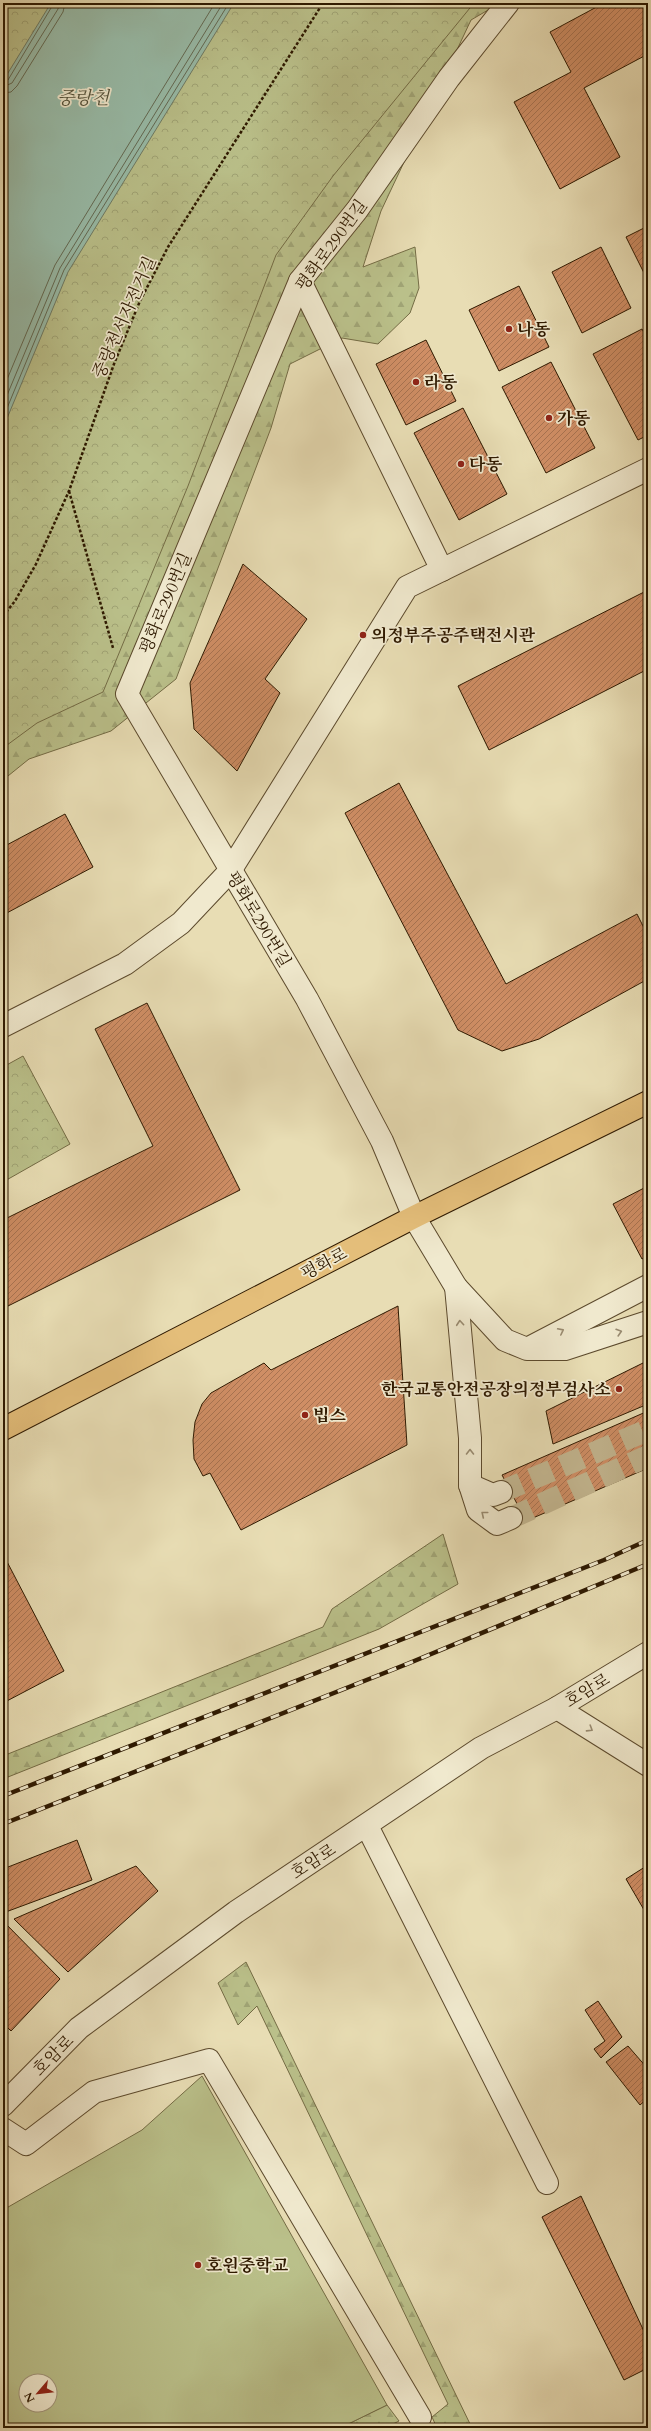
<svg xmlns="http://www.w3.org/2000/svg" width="651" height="2431" font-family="Cardo,'Noto Serif KR',serif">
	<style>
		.forest { fill: url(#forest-firs); stroke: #746c45 }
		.park { fill: url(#park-crowns); stroke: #746c45 }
		.pitch { fill: #bac08a; stroke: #746c45; fill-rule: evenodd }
		.water { fill: #98bca9; stroke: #6e7b65 }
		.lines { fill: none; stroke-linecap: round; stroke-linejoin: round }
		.shore { stroke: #636a54; stroke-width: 1 }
		.building { fill: url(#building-hatch); stroke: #2e1900 }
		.minor-tunnel { stroke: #c3b690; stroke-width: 22; stroke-dasharray: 22 11; stroke-linecap: butt }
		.minor-casing { stroke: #5c4a2d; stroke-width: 24 }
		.major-casing { stroke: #2e1900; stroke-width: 24 }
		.path { stroke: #2e1900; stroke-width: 2.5; stroke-dasharray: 3 2; stroke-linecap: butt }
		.minor { stroke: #f0e9ce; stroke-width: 22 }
		.major { stroke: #e4be7a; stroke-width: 22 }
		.rail-casing { stroke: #2e1900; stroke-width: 4.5 }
		.rail { stroke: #f0e9ce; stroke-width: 3; stroke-dasharray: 9; stroke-linecap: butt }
		.oneway { stroke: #998b71 }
		.poi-dot { fill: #8f2418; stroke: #f0e9ce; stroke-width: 1.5 }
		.labels { text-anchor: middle; stroke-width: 3.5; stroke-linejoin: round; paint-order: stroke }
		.street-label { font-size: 17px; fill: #2e1900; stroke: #f0e9ce }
		.poi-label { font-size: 17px; font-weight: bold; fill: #2e1900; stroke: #f0e9ce; text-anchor: start }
		.water-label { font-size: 18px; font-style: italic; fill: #53523b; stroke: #f0e9ce }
	</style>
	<defs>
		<pattern id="forest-firs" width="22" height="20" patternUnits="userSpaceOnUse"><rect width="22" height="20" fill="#bac08a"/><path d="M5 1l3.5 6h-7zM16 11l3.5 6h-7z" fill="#a0a475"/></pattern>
		<pattern id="park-crowns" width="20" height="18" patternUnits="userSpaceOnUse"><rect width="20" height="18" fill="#bac08a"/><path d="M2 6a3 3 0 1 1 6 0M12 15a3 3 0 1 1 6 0" fill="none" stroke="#a0a475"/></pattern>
		<pattern id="building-hatch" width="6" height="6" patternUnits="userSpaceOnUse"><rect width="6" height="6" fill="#cf8e65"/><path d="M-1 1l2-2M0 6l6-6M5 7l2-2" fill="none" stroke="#a87351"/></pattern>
	</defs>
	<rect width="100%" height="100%" fill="#e8ddb4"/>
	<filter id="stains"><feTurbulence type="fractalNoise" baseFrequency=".005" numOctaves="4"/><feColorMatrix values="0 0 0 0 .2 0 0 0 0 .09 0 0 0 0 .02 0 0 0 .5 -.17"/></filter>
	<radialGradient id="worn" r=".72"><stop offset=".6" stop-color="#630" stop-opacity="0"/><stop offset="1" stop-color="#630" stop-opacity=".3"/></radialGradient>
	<g class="forest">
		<polygon points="365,3 500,3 471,20 381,211 363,267 415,247 419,288 410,313 378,344 342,338 290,364 271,428 176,679 111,731 29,759 3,780 3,644"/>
		<polygon points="443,1534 458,1584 379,1629 3,1779 3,1756 323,1627 332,1609"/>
		<polygon points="246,1962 472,2428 437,2428 432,2417 448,2404 257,2006 238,2025 218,1983"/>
		<polygon points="387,2405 399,2421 385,2428 340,2428"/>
	</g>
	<g class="park">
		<polygon points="3,3 474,3 333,176 276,255 188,486 103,692 37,723 3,748"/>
		<polygon points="23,1056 70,1144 3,1182 3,1067"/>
	</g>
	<path class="pitch" d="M202,2076L387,2405L340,2428H3V2210L142,2130ZM26,2381H50V2405H26Z"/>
	<polygon class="water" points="51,3 234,3 68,272 3,428 3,81"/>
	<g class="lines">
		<g class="shore">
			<polyline points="3,82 8,80 54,3"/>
			<polyline points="3,87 12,83 58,9 59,3"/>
			<polyline points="3,93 11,92 17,86 63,12 65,3"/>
			<polyline points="3,389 55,265 215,3"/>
			<polyline points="3,405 60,268 223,3"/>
			<polyline points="3,418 64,270 229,3"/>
		</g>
	</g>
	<g class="building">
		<polygon points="604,3 648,3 648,54 584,88 620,157 560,189 514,102 571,72 550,32"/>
		<polygon points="648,226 648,281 626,237"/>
		<polygon points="601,247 631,308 582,333 552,272"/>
		<polygon points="519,286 549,347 499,371 469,310"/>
		<polygon points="642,329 648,340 648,435 638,440 593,354"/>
		<polygon points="426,340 456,401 406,425 376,364"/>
		<polygon points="551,362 595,448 546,473 502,387"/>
		<polygon points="463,408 507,494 459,520 414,433"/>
		<polygon points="243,564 307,619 265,679 280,693 237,771 194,729 190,683"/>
		<polygon points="648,590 648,669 489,750 458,686"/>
		<polygon points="399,783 506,984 637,914 648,936 648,979 539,1039 502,1051 458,1030 345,813"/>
		<polygon points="65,814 93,867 3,915 3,847"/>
		<polygon points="147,1003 240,1190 4,1308 3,1220 153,1146 95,1029"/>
		<polygon points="648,1186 648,1256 642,1259 613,1204"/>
		<polygon points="398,1306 407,1445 241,1530 210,1473 203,1476 194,1459 193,1440 195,1422 202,1404 211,1393 264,1363 271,1370"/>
		<polygon points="643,1363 648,1374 648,1404 553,1444 546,1411"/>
		<polygon points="648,1411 648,1468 526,1521 502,1475"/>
		<polygon points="3,1554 64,1671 3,1703"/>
		<polygon points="77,1840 92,1880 3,1913 3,1869"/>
		<polygon points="648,1865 648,1915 647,1915 626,1879"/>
		<polygon points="136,1866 158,1891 68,1972 14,1919"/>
		<polygon points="3,1921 60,1979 11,2031 3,2023"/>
		<polygon points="598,2001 622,2037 601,2058 594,2049 605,2041 585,2010"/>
		<polygon points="628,2046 648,2069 648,2098 640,2105 606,2062"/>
		<polygon points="581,2196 648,2340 648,2368 624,2380 542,2217"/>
	</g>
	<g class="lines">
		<g class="minor-tunnel">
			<polyline points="501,1492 648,1430"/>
			<polyline points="511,1518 648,1456"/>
		</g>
		<defs>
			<g id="minor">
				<polyline points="508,3 449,78 357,210 300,281 127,694 307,999 382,1141 414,1217 456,1287 505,1340 527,1349 565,1349 648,1322"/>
				<polyline points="300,281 442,570"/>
				<polyline points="3,1026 125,964 181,923 230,871 407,587 648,469"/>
				<polyline points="456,1287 470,1438 470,1485 493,1495 501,1492"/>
				<polyline points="531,1347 648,1286"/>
				<polyline points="470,1485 478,1510 497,1524 511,1518"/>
				<polyline points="557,1708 648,1765"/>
				<polyline points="367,1826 547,2183"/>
				<polyline points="3,2105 79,2028 236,1912 481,1748 557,1708 648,1653"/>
				<polyline points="3,2129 26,2144 94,2092 209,2060 420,2417"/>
			</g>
			<polyline id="major" points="3,1429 414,1217 648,1102"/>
		</defs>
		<use href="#minor" class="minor-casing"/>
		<use href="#major" class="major-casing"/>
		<g class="path">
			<polyline points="69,491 113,648"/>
			<polyline points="3,616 15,601 36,564 69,491 114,364 140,301 168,247 323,3"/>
		</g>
		<use href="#minor" class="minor"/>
		<use href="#major" class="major"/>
		<defs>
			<g id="rail">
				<polyline points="3,1796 604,1560 648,1540"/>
				<polyline points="3,1824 407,1664 648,1564"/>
			</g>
		</defs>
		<use href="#rail" class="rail-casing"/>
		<use href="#rail" class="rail"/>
	</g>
	<defs><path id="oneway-chevron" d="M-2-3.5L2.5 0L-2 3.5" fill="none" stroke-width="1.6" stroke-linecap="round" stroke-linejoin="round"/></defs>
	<g class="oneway">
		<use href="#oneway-chevron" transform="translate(460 1323) rotate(-95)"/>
		<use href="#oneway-chevron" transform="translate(561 1331) rotate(-27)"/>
		<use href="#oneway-chevron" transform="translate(619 1332) rotate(-17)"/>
		<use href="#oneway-chevron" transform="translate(470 1452) rotate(-90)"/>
		<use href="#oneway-chevron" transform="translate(484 1514) rotate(-141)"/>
		<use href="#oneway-chevron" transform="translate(590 1729) rotate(32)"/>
	</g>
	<g class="poi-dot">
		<circle cx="509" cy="329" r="4"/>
		<circle cx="416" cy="382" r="4"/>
		<circle cx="549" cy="418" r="4"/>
		<circle cx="461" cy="464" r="4"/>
		<circle cx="363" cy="635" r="4"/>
		<circle cx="619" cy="1389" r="4"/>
		<circle cx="305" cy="1415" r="4"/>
		<circle cx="198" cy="2265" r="4"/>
	</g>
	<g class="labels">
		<g class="street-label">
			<text transform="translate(331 245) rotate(-54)" y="6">평화로290번길</text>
			<text transform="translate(124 317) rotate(-66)" y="6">중랑천서자전거길</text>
			<text transform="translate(165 603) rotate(-67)" y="6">평화로290번길</text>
			<text transform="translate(259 919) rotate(59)" y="6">평화로290번길</text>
			<text transform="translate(324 1263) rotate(-28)" y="6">평화로</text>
			<text transform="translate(587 1690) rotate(-31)" y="6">호암로</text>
			<text transform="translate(313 1861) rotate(-33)" y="6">호암로</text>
			<text transform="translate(53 2055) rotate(-45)" y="6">호암로</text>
		</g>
		<g class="poi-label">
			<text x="517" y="335">나동</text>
			<text x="424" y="388">라동</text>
			<text x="557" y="424">가동</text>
			<text x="469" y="470">다동</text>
			<text x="371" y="641">의정부주공주택전시관</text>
			<text x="611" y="1395" text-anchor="end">한국교통안전공장의정부검사소</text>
			<text x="313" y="1421">빕스</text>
			<text x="206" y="2271">호원중학교</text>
		</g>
		<g class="water-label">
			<text x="83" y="104">중랑천</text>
		</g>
	</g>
	<rect width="651" height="2431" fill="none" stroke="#e8ddb4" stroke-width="16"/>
	<rect x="4" y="4" width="643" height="2423" fill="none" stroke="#2e1900" stroke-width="2"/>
	<rect x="8" y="8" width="635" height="2415" fill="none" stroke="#2e1900"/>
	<g transform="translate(38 2393) rotate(242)"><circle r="19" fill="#f0e9ce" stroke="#a2967c"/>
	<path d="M0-3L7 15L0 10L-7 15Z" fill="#8f2418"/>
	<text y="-6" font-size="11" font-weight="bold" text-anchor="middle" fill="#2e1900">N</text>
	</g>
	<rect width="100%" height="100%" filter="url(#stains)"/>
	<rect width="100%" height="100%" fill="url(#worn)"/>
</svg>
